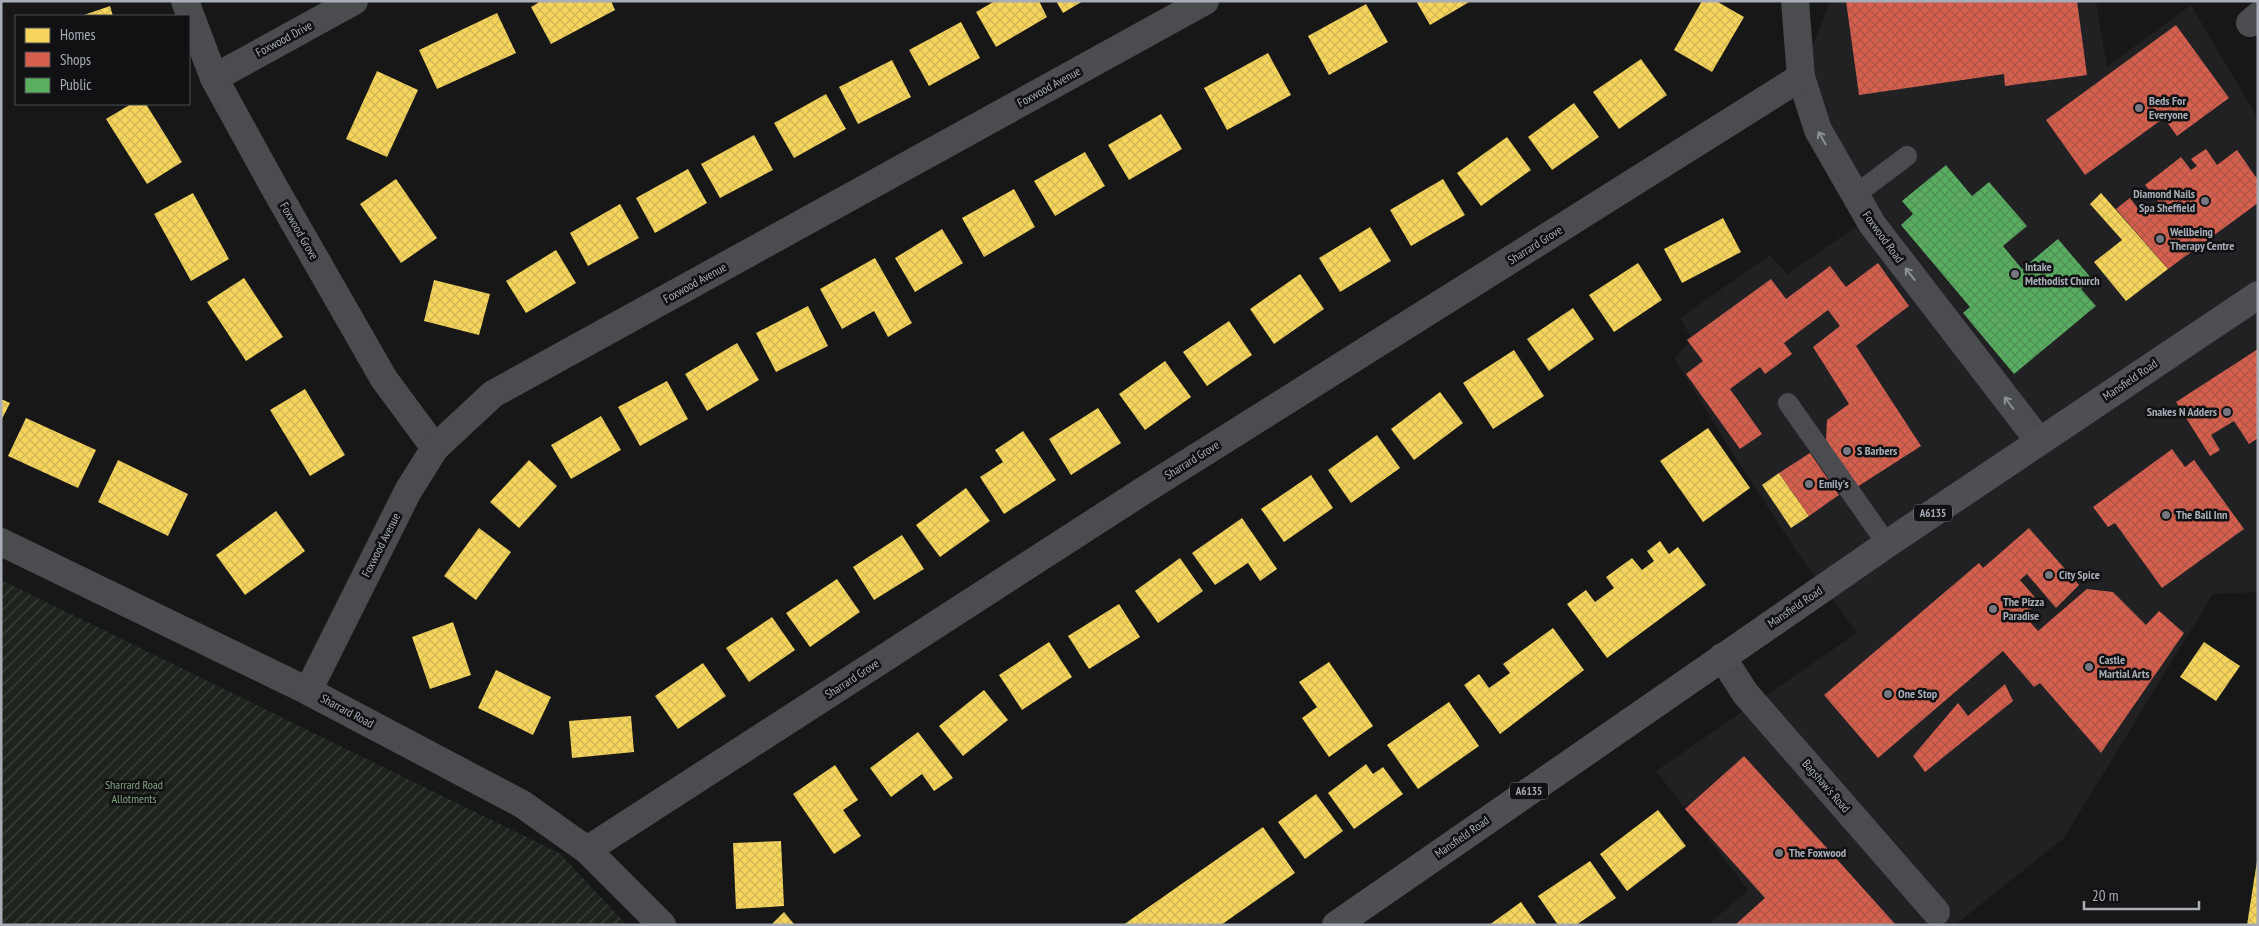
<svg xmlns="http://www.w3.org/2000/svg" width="2259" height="926" font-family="'PT Sans Narrow',sans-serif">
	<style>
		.built { fill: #212123 }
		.garden { fill: url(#garden-furrows) }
		.homes { fill: url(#homes-cross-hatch) }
		.shops { fill: url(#shops-cross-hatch) }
		.public { fill: url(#public-cross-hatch) }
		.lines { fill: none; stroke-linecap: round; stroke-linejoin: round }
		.service { stroke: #4b4c50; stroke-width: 20 }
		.minor { stroke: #4b4c50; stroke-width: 28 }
		.primary { stroke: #4d4f52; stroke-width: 28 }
		.oneway { stroke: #8c9099 }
		.poi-dot { fill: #757880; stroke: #111113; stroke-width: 2 }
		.labels { text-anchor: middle; stroke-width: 5; stroke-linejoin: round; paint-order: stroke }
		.shield { fill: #111113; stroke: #7b7e86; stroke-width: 1 }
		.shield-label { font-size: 11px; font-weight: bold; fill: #a8adb8 }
		.street-label { font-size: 12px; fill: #a8adb8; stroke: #111113 }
		.poi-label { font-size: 12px; font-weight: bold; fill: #a8adb8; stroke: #111113; text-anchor: start }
		.park-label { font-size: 12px; fill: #7fa381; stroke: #111113 }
	</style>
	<defs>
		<pattern id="garden-furrows" width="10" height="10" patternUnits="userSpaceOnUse" patternTransform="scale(1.25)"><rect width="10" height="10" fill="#1d241e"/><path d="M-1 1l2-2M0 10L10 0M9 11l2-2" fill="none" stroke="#3b413d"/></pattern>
		<pattern id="homes-cross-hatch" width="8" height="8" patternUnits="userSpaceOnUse" patternTransform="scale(1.25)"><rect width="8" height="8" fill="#f6d55c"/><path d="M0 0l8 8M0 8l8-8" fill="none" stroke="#cfb555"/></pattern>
		<pattern id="shops-cross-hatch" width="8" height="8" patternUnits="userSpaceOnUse" patternTransform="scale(1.25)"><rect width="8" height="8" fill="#d6604d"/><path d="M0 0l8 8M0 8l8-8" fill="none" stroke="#ad5548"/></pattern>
		<pattern id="public-cross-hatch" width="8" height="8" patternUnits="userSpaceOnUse" patternTransform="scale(1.25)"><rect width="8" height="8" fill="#5aae61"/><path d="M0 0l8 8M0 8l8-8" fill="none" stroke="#509056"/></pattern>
	</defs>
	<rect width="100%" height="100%" fill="#171717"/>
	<polygon class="built" points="1830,1 2096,1 2107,67 2191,5 2258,119 2258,592 2213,594 2064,838 1955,925 1708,925 1748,890 1656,771 1857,633 1796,550 1740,465 1674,358 1693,340 1680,318 1770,255 1787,274 1863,222 1801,77"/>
	<polygon class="garden" points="1,580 559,853 627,925 1,925"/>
	<g class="homes">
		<polygon points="541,1 611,1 615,10 551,44 531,7"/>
		<polygon points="995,1 1039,1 1047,17 996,47 976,12"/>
		<polygon points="1056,1 1083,1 1063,13"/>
		<polygon points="1416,1 1471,1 1430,25"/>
		<polygon points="1702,1 1716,1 1744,17 1712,72 1674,50"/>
		<polygon points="1366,4 1388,42 1329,75 1308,36"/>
		<polygon points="110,6 113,16 81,16"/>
		<polygon points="497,13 516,53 437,89 419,50"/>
		<polygon points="961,22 980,58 929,86 909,50"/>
		<polygon points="1268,53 1291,95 1227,130 1204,88"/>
		<polygon points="1641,59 1667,95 1619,129 1593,92"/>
		<polygon points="892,60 911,97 858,124 839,87"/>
		<polygon points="377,71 418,90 387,157 346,139"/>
		<polygon points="826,94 846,129 794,158 774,123"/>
		<polygon points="1574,103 1599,137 1552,170 1528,137"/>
		<polygon points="131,104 146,104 182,162 147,184 106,119"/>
		<polygon points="1161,114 1182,149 1129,180 1108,145"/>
		<polygon points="754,135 773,170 720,198 701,164"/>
		<polygon points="1507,137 1531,170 1481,206 1457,173"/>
		<polygon points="1085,152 1105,186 1055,216 1034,181"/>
		<polygon points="688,169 707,203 655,233 636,198"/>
		<polygon points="396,179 437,238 401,263 360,204"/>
		<polygon points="1443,179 1465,215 1411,246 1390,210"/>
		<polygon points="1014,189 1035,227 984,257 962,218"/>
		<polygon points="193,193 229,259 191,281 154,214"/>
		<polygon points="2101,193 2168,269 2126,301 2094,262 2122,240 2090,204"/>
		<polygon points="620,204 639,238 588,266 570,233"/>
		<polygon points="1723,218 1741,252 1682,283 1664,249"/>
		<polygon points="1370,227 1391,261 1340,292 1319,258"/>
		<polygon points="942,229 963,263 915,292 895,258"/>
		<polygon points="556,250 576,283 526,313 506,281"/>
		<polygon points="875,258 912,323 888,337 874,311 842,329 820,289"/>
		<polygon points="1638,263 1662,300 1614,332 1589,295"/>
		<polygon points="1300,274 1324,309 1274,344 1250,309"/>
		<polygon points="244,278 283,337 246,361 207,302"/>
		<polygon points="434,280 490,294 479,335 424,321"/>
		<polygon points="808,306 828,346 776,372 756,333"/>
		<polygon points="1573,308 1594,339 1549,371 1527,339"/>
		<polygon points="1229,321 1252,355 1207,386 1183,352"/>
		<polygon points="737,343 759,380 707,411 685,374"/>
		<polygon points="1514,350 1544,396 1493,429 1463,383"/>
		<polygon points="1165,361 1191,397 1145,430 1119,394"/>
		<polygon points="667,381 688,419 640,446 618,407"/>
		<polygon points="305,389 345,455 310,476 270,410"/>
		<polygon points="1440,392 1463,423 1414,460 1391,429"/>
		<polygon points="1,399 10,403 1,421"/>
		<polygon points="1098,408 1121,443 1071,475 1049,439"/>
		<polygon points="601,416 621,450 571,479 551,445"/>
		<polygon points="26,418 96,450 78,488 8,456"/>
		<polygon points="1708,428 1750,488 1703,522 1660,461"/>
		<polygon points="1023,431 1056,480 1004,514 980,477 1003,462 995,450"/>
		<polygon points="1377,435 1400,468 1351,503 1328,470"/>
		<polygon points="118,460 188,494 168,536 98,502"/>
		<polygon points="529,460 557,486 519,528 490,502"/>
		<polygon points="1779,473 1809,516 1791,528 1762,485"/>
		<polygon points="1311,475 1333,508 1284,542 1261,509"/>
		<polygon points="966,488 990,521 940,557 916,525"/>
		<polygon points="276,511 305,551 245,595 216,555"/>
		<polygon points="1242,518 1277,569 1260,581 1248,563 1215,585 1192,553"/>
		<polygon points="479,528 511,552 476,600 444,576"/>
		<polygon points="902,535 924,569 874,600 853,567"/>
		<polygon points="1660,541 1669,554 1678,547 1706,585 1607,658 1567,604 1586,590 1595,602 1614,588 1606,577 1632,558 1642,570 1654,561 1647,551"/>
		<polygon points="1180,558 1203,591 1158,623 1135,591"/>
		<polygon points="837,579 860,612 810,647 786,613"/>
		<polygon points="1119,604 1140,637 1089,669 1068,636"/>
		<polygon points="772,617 795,650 749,682 726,648"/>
		<polygon points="453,622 471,675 430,689 412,637"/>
		<polygon points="1553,628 1584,670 1500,734 1464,685 1479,674 1489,688 1510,673 1503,664"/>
		<polygon points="1049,642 1072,677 1022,710 999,675"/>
		<polygon points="2204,642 2240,666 2216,701 2180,677"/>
		<polygon points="1329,662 1373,726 1329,757 1302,718 1317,707 1299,682"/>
		<polygon points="703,663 726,696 678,729 655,696"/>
		<polygon points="496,670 551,697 533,735 478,708"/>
		<polygon points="984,690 1008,720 963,756 939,726"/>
		<polygon points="1449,702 1479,746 1418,789 1387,745"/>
		<polygon points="631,716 634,752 572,758 569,721"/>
		<polygon points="918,732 953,778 934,791 922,774 891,797 870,768"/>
		<polygon points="1366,764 1373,774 1383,767 1403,794 1354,829 1328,793"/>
		<polygon points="835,765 858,800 843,810 861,836 834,854 793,794"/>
		<polygon points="1316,794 1343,831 1305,859 1278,822"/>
		<polygon points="1658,810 1686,846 1627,891 1600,854"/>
		<polygon points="1263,827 1295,873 1221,925 1123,925"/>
		<polygon points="781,841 784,906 736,909 733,843"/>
		<polygon points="1590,861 1616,898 1576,925 1558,925 1538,896"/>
		<polygon points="2257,861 2258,925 2247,925"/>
		<polygon points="1521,902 1537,925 1489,925 1496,920"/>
		<polygon points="784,912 795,925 771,925"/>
	</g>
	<g class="shops">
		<polygon points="1846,1 2077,1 2087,75 2005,86 2004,74 1859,95"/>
		<polygon points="2176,25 2229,98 2177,136 2164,118 2085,175 2046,120"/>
		<polygon points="2206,149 2217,165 2237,150 2258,180 2258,203 2168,269 2116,209 2130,198 2143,215 2159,203 2145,185 2181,157 2191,170 2197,166 2191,159"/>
		<polygon points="1878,263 1909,306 1856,346 1921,446 1857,487 1826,440 1827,420 1849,404 1813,347 1840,326 1828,310 1784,343 1792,354 1765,374 1760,367 1730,389 1762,434 1740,449 1686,374 1703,361 1687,340 1771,279 1786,299 1830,266 1846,287"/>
		<polygon points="2258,349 2258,438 2249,444 2234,421 2211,435 2220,450 2210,456 2176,402"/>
		<polygon points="2172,449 2185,467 2194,460 2244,529 2162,588 2115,523 2108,527 2093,507"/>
		<polygon points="1810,453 1839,495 1809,516 1779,473"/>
		<polygon points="2029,528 2079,585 2056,608 2027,574 2020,580 2039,602 2024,615 2038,631 2087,589 2113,592 2146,625 2159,611 2184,633 2101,753 2040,683 2034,687 2003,651 1878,758 1824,695 1979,563 1983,568"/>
		<polygon points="2005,684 2013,701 1925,772 1913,756 1958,703 1968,716"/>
		<polygon points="1744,756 1896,925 1735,925 1765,898 1685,809"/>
	</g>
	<polygon class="public" points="1946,165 1972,196 1989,182 2027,226 2003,246 2022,269 2058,239 2092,279 2081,289 2096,306 2014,374 1963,313 1970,307 1901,225 1913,214 1902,201"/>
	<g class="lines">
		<g class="service">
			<polyline points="1855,195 1907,156"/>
			<polyline points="1788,403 1887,544"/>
		</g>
		<g class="minor">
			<polyline points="185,1 214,78 274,187 384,379 435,448"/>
			<polyline points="1795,1 1801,77 1818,130 1872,224 2039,441"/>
			<polyline points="2250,23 2258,16"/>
			<polyline points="214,78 354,1"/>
			<polyline points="1,542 308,691 522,804 587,850 662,925"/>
			<polyline points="1722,657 1745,693 1936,912"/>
			<polyline points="308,691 408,491 435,448 493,394 1205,1"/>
			<polyline points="587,850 1146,489 1801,77"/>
		</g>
		<polyline class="primary" points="1336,925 1887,544 2258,295"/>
	</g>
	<defs><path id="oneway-shaft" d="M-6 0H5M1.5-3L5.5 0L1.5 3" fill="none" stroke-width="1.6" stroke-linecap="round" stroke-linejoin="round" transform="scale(1.25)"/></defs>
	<g class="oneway">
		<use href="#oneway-shaft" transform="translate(1822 138) rotate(-120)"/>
		<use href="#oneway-shaft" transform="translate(1910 274) rotate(-128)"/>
		<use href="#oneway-shaft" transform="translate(2009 403) rotate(-127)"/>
	</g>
	<g class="poi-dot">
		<circle cx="2139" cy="108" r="5"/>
		<circle cx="2205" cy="201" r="5"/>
		<circle cx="2160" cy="239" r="5"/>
		<circle cx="2015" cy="274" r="5"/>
		<circle cx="2227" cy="412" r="5"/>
		<circle cx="1847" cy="451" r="5"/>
		<circle cx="1809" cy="484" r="5"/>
		<circle cx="2166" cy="515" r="5"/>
		<circle cx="2049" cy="575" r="5"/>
		<circle cx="1993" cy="609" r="5"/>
		<circle cx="2089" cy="667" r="5"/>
		<circle cx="1888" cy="694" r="5"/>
		<circle cx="1779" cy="853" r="5"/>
	</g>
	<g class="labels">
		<g class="shield">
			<rect x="1914" y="504.5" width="38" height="17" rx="4"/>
			<rect x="1510" y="782.5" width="38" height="17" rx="4"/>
		</g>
		<g class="shield-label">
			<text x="1933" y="517">A6135</text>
			<text x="1529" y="795">A6135</text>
		</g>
		<g class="street-label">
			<text transform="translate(284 39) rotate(-28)" y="4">Foxwood Drive</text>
			<text transform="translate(1049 87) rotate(-29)" y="4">Foxwood Avenue</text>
			<text transform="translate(299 231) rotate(60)" y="4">Foxwood Grove</text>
			<text transform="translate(1883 237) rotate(54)" y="4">Foxwood Road</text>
			<text transform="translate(1535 245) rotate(-32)" y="4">Sharrard Grove</text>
			<text transform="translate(695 283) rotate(-29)" y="4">Foxwood Avenue</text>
			<text transform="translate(2130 380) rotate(-34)" y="4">Mansfield Road</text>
			<text transform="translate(1192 460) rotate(-32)" y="4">Sharrard Grove</text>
			<text transform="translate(381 545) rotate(-63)" y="4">Foxwood Avenue</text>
			<text transform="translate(1795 607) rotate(-34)" y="4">Mansfield Road</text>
			<text transform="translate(852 679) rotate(-33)" y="4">Sharrard Grove</text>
			<text transform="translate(347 711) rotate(28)" y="4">Sharrard Road</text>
			<text transform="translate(1826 786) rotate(49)" y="4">Bagshaw's Road</text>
			<text transform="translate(1462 837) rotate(-35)" y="4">Mansfield Road</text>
		</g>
		<g class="poi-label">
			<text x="2149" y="105">Beds For<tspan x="2149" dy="14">Everyone</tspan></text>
			<text x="2195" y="198" text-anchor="end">Diamond Nails<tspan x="2195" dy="14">Spa Sheffield</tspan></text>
			<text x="2170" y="236">Wellbeing<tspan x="2170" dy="14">Therapy Centre</tspan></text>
			<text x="2025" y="271">Intake<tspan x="2025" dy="14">Methodist Church</tspan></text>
			<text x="2217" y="416" text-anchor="end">Snakes N Adders</text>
			<text x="1857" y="455">S Barbers</text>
			<text x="1819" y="488">Emily's</text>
			<text x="2176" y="519">The Ball Inn</text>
			<text x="2059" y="579">City Spice</text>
			<text x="2003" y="606">The Pizza<tspan x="2003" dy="14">Paradise</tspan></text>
			<text x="2099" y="664">Castle<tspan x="2099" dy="14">Martial Arts</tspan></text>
			<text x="1898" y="698">One Stop</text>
			<text x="1789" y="857">The Foxwood</text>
		</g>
		<g class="park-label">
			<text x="134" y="789">Sharrard Road<tspan x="134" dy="14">Allotments</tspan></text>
		</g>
	</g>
	<rect width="2259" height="926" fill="none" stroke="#a8adb8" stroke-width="5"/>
	<rect x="15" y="15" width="175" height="90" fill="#111113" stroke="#4d4f55"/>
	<rect x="25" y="28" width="25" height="15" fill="#f6d55c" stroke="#4d4f55"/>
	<text x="60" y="40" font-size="15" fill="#a8adb8">Homes</text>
	<rect x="25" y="52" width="25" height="15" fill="#d6604d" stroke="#4d4f55"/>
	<text x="60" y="65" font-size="15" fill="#a8adb8">Shops</text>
	<rect x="25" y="78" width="25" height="15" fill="#5aae61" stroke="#4d4f55"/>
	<text x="60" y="90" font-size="15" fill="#a8adb8">Public</text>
	<path d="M2084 901v8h115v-8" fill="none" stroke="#a8adb8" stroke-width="2.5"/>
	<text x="2092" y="901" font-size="15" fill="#a8adb8" stroke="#111113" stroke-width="4" paint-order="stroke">20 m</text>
</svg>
